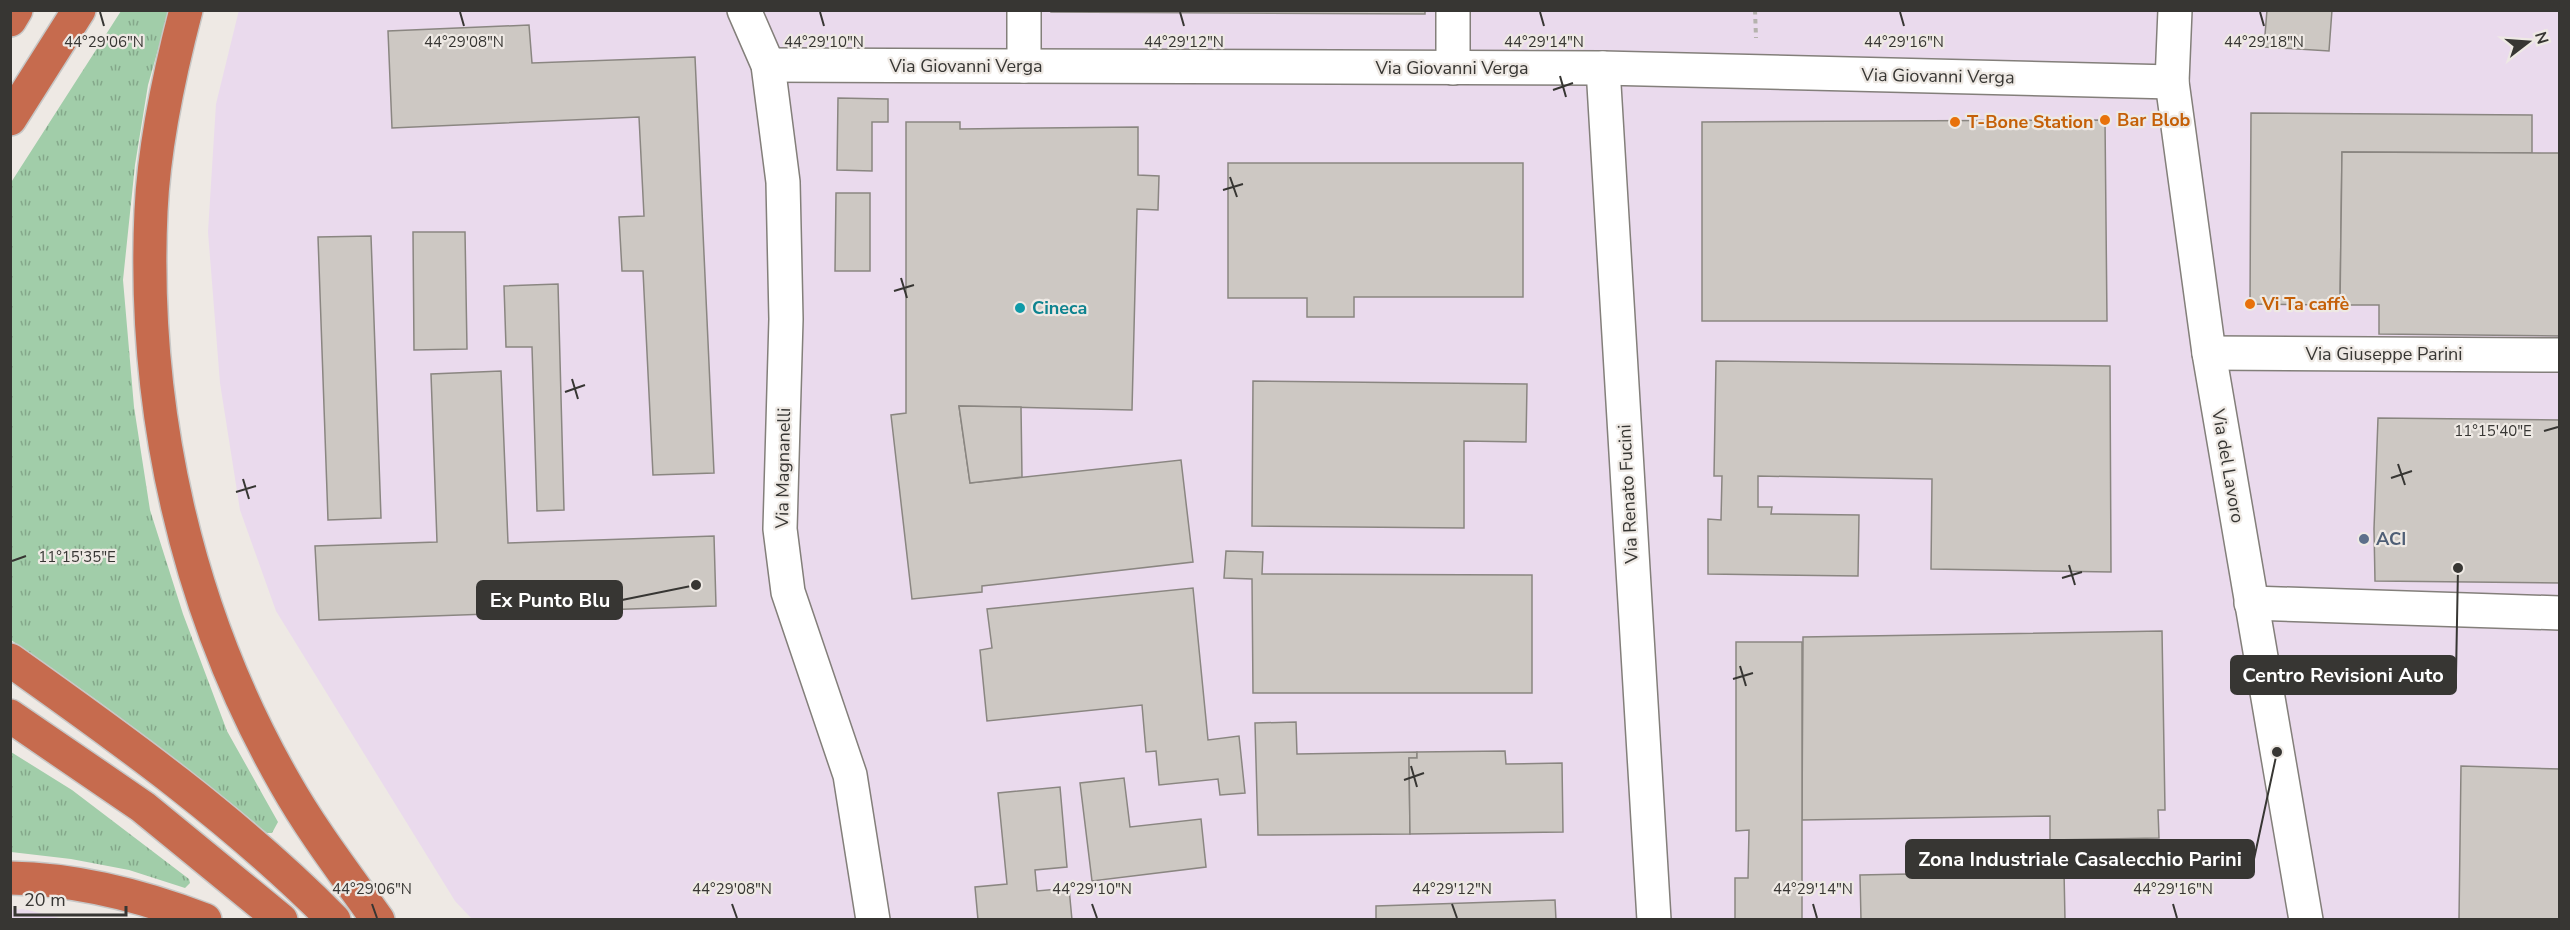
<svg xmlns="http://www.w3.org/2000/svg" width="2570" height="930" font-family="'Nunito Sans',sans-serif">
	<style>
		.industrial { fill: #eadaed }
		.grass { fill: url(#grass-tufts) }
		.building { fill: #cdc8c3; stroke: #8a8681; stroke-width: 1.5 }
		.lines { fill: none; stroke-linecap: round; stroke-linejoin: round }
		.minor-casing { stroke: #837f7a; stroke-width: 36 }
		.highway-casing { stroke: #c7c7c6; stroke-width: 36 }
		.path { stroke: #b5b2ad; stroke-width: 4; stroke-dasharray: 4.5 4.5; stroke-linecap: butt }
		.minor { stroke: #fff; stroke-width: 33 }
		.highway { stroke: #c66b4e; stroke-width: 33 }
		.ticks { fill: none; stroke: #373633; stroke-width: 2 }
		.food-dot { fill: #e8710a; stroke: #eee9e4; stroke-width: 2 }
		.culture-dot { fill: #0f9aa8; stroke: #eee9e4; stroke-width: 2 }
		.service-dot { fill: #5c6f8a; stroke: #eee9e4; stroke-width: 2 }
		.labels { text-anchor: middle; stroke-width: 4.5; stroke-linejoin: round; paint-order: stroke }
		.street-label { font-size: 18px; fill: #373633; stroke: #eee9e4 }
		.food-label { font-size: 18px; font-weight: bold; fill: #c56008; stroke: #eee9e4; text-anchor: start }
		.culture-label { font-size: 18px; font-weight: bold; fill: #0d838f; stroke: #eee9e4; text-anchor: start }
		.service-label { font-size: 18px; font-weight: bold; fill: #4e5e75; stroke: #eee9e4; text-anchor: start }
		.ticks-label { font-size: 15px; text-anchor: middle; fill: #373633; stroke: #eee9e4; stroke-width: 4.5; stroke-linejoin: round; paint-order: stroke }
		.leader { fill: none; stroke: #373633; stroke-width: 2 }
		.callout-dot { fill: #373633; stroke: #eee9e4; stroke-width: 2 }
		.callout { fill: #373633; stroke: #373633; stroke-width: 2 }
		.callout-label { font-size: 20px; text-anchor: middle; font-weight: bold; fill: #fff }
	</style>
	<defs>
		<pattern id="grass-tufts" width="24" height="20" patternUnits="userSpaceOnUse" patternTransform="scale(1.5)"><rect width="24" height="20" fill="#a1cda9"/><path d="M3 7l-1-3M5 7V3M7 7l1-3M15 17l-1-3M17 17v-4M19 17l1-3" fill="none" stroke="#84a78a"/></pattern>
	</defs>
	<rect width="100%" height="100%" fill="#eee9e4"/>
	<g class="industrial">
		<polygon points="239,10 2559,11 2559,919 472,919 455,901 276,611 240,510 220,383 208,232 216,104"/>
		<polygon points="24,909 63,919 11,919 11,910"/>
	</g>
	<g class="grass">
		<path d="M121,11H169L148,85L135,165L123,280L134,407L150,510L183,614L227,731L278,822L272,833H267C185,764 99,700 11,640L10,184Z"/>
		<polygon points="11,752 72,790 189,879 190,883 185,888 129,870 71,859 11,852"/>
	</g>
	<g class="building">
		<polygon points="1051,10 1425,10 1425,14 1051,12"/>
		<polygon points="2267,10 2332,10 2329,51 2264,47"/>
		<polygon points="529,25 532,63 695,57 714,473 653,475 643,271 622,271 619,217 644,216 639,117 392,128 388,31"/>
		<polygon points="838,98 888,99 888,122 872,122 872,171 837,170"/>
		<polygon points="2251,113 2532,115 2532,153 2342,152 2340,305 2250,304"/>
		<polygon points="2105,120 2107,321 1702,321 1702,122"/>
		<polygon points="906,122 960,122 960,129 1138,127 1138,175 1159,176 1158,210 1137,209 1132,410 959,406 970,483 1181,460 1193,562 982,586 982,592 912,599 891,415 906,413"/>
		<polygon points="2342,152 2560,153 2560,336 2379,334 2379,305 2340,305"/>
		<polygon points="1228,163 1523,163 1523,297 1354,297 1354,317 1307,317 1307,298 1228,298"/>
		<polygon points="836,193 870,193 870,271 835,271"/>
		<polygon points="413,232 465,232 467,349 414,350"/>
		<polygon points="371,236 381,518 328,520 318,237"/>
		<polygon points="558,284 564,510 537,511 532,347 506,347 504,286"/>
		<polygon points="1716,361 2110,366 2111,572 1931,569 1932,479 1758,476 1758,507 1772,507 1771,514 1859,515 1858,576 1708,574 1708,519 1721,520 1722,476 1714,476"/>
		<polygon points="501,371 508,543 714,536 716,606 319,620 315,546 437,542 431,374"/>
		<polygon points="1253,381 1527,384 1526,442 1464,441 1464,528 1252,526"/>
		<polygon points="959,406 1021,407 1022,477 970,483"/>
		<polygon points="2378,418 2560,420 2560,583 2375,581 2374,529"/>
		<polygon points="1226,551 1263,552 1262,574 1532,575 1532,693 1253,693 1252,579 1224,578"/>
		<polygon points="1193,588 1208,740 1239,736 1245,793 1220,795 1218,779 1159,785 1156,751 1146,752 1142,705 987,721 980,650 992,648 987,609"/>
		<polygon points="2162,631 2165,810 2158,810 2159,838 2050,840 2050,816 1802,820 1803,637"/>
		<polygon points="1736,642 1802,642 1802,920 1735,920 1735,878 1748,878 1749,830 1736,831"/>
		<polygon points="1296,722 1297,754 1417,752 1417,758 1409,758 1410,834 1258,835 1255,723"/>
		<polygon points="1505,751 1506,764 1562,763 1563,832 1410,834 1409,758 1417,758 1417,752"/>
		<polygon points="2461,766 2560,769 2560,920 2459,920"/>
		<polygon points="1124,778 1130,827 1201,819 1206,867 1092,881 1080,783"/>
		<polygon points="1060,787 1067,867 1035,870 1037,891 1069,888 1072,920 978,920 975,887 1007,884 998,793"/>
		<polygon points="2064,871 2065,920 1861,920 1860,875"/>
		<polygon points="1555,900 1556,920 1376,920 1376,906"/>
	</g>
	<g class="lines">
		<defs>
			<g id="minor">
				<polyline points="744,10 768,65 783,182 786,319 780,529 788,592 850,775 873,920"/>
				<polyline points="2175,10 2172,82 2209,353 2306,920"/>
				<polyline points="768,65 1603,68 2172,82"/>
				<polyline points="1024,66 1024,10"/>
				<polyline points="1453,68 1453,10"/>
				<polyline points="1603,68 1654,920"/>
				<polyline points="2209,353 2560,355"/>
				<polyline points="2251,603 2560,613"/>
			</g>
			<g id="highway">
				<path d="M186,10C169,75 154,144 151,211C142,409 186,610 285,783C312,831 346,875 378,920"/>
				<polyline points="10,20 16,10"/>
				<polyline points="10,119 79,10"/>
				<path d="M10,660C123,740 236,821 334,920"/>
				<polyline points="10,716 143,807 281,920"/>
				<path d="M10,878C77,879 143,896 205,920"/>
			</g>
		</defs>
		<use href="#minor" class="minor-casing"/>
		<use href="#highway" class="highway-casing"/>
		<polyline class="path" points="1755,10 1756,38"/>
		<use href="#minor" class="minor"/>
		<use href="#highway" class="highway"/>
	</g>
	<path class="ticks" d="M100,12L104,26M460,12L464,26M820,12L824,26M1180,12L1184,26M1540,12L1544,26M1900,12L1904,26M2260,12L2264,26M1560,76L1566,97M1553,90L1573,83M1230,177L1237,197M1223,190L1243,184M901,278L907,298M894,291L914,285M572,379L578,399M565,392L585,385M2544,431L2558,427M2398,464L2405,485M2391,478L2412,471M243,479L249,499M236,492L256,486M12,561L26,556M2069,565L2075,585M2062,578L2082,572M1740,666L1746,686M1733,679L1753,673M1411,766L1417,787M1404,780L1424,773M372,904L377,918M732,904L737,918M1092,904L1097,918M1452,904L1457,918M1813,904L1817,918M2173,904L2177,918"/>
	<g class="food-dot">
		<circle cx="2105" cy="120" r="6"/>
		<circle cx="1955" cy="122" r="6"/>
		<circle cx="2250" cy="304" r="6"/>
	</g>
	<circle class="culture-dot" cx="1020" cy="308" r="6"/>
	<circle class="service-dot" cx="2364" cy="539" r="6"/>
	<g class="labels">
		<g class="street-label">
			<text x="966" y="72">Via Giovanni Verga</text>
			<text x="1452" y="74">Via Giovanni Verga</text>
			<text transform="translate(1938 76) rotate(1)" y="6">Via Giovanni Verga</text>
			<text x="2384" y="360">Via Giuseppe Parini</text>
			<text transform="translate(2228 466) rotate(80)" y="6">Via del Lavoro</text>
			<text transform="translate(783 468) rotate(-89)" y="6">Via Magnanelli</text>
			<text transform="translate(1628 494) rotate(-93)" y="6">Via Renato Fucini</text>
		</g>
		<g class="food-label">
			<text x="2117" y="126">Bar Blob</text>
			<text x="1967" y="128">T-Bone Station</text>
			<text x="2262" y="310">Vi Ta caffè</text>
		</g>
		<g class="culture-label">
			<text x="1032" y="314">Cineca</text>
		</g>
		<g class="service-label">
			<text x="2376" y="545">ACI</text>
		</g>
	</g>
	<g class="ticks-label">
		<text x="104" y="47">44°29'06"N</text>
		<text x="464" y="47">44°29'08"N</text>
		<text x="824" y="47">44°29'10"N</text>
		<text x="1184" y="47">44°29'12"N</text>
		<text x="1544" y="47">44°29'14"N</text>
		<text x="1904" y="47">44°29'16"N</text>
		<text x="2264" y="47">44°29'18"N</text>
		<text x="2493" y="436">11°15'40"E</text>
		<text x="77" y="562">11°15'35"E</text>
		<text x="372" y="894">44°29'06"N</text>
		<text x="732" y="894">44°29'08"N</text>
		<text x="1092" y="894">44°29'10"N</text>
		<text x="1452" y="894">44°29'12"N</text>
		<text x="1813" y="894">44°29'14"N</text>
		<text x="2173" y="894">44°29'16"N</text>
	</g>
	<path class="leader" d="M696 585L622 600M2458 568L2456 675M2277 752L2254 859"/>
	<g class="callout-dot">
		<circle cx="696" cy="585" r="6"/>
		<circle cx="2458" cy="568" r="6"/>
		<circle cx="2277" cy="752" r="6"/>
	</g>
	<g class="callout">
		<rect x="477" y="581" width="145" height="38" rx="6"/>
		<rect x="2231" y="656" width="225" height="38" rx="6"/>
		<rect x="1906" y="840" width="348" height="38" rx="6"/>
	</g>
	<g class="callout-label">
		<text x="550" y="607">Ex Punto Blu</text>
		<text x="2343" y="682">Centro Revisioni Auto</text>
		<text x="2080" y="866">Zona Industriale Casalecchio Parini</text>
	</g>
	<rect width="2570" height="930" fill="none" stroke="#373633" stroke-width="24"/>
	<g transform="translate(2528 42) rotate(73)" stroke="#eee9e4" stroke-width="4.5" paint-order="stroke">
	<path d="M0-4.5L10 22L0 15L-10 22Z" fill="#373633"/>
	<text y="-9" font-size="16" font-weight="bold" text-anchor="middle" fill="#373633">N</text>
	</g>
	<path d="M15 906v9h111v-9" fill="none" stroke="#373633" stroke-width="3"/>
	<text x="24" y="906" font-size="18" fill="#373633" stroke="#eee9e4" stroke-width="4.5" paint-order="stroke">20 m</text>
</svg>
